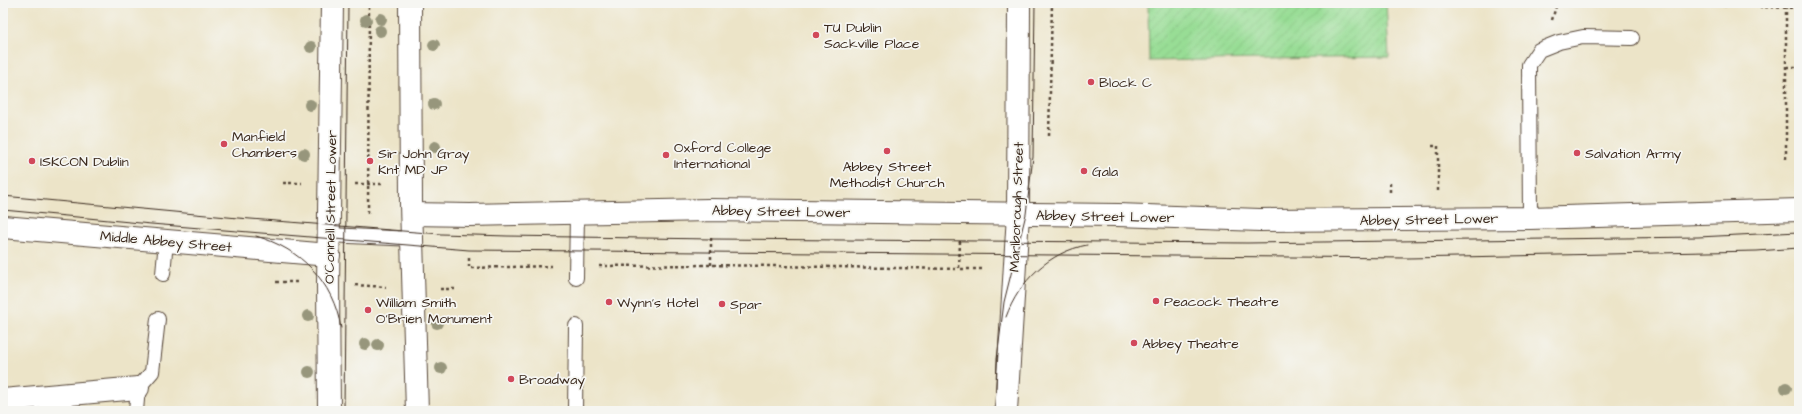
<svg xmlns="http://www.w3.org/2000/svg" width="1802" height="414" font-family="'Architects Daughter',sans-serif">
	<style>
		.garden { fill: url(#garden-furrows); stroke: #6a845a }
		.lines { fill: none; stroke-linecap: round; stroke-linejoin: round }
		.lane-casing { stroke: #564638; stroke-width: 16 }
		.street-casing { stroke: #564638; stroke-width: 24 }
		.secondary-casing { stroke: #564638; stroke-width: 24 }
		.path { stroke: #564638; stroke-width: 2.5; stroke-dasharray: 3 3; stroke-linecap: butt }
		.lane { stroke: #fff; stroke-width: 14 }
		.street { stroke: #fff; stroke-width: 22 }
		.secondary { stroke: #fff; stroke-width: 22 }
		.tram { stroke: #3b2a1e; stroke-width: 1 }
		.tree { fill: #97967b }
		.poi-dot { fill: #d1495b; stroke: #f6f6f2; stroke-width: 1.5 }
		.labels { text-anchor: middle; stroke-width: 3.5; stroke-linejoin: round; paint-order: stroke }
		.poi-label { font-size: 14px; fill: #3b2a1e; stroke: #f6f6f2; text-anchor: start }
		.street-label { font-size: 14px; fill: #3b2a1e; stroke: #f6f6f2 }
	</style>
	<defs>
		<pattern id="garden-furrows" width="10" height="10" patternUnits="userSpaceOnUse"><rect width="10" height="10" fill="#98dd95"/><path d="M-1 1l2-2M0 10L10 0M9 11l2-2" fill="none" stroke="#84be80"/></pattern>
	</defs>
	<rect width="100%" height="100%" fill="#f6f6f2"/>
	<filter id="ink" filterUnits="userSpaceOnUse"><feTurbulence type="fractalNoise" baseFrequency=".025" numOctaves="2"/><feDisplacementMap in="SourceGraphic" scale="8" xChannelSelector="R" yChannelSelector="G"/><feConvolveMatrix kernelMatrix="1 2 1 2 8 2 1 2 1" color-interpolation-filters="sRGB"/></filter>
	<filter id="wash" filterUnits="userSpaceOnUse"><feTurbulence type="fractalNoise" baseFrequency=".012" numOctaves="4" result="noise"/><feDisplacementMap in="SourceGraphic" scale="16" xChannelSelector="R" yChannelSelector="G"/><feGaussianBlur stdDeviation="0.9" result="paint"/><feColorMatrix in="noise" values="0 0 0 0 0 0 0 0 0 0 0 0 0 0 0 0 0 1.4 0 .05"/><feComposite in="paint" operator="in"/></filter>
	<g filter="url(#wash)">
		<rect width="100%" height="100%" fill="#ece4c8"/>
		<polygon class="garden" points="1148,3 1386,3 1389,57 1149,61"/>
	</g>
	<g filter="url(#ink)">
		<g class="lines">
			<defs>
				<g id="lane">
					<polyline points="1530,218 1529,65 1539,50 1559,42 1583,37 1632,38"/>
					<polyline points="329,235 412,239"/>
					<polyline points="163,274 166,241"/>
					<polyline points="576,278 577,213"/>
					<polyline points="136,411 138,388 152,372 158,319"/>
					<polyline points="575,411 576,326"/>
				</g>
				<g id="street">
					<polyline points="412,214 470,215 709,210 1118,215 1260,220 1530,218 1799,210"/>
					<polyline points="3,227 329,255"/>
					<polyline points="3,400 138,388"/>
					<polyline points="1006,411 1018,215 1019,3"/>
				</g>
				<g id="secondary">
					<polyline points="410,3 411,204 417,411"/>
					<polyline points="329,411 328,284 332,3"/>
				</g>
			</defs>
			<use href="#lane" class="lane-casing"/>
			<use href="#street" class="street-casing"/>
			<use href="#secondary" class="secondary-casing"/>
			<g class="path">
				<polyline points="1621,3 1799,8"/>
				<polyline points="1552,20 1557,3"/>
				<polyline points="1787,67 1799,67"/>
				<polyline points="1049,136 1052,3"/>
				<polyline points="1432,146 1438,146 1438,191"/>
				<polyline points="1786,159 1786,8"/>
				<polyline points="283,183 302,183"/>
				<polyline points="1390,183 1390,193"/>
				<polyline points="355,184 384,184"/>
				<polyline points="368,213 369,3"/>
				<polyline points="960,241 959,269 984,269"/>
				<polyline points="469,258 469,268 552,266"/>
				<polyline points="711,265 711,237"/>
				<polyline points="599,266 711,265 959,269"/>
				<polyline points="276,282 300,282"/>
				<polyline points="355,285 386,287"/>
				<polyline points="440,289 457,289"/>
			</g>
			<use href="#lane" class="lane"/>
			<use href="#street" class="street"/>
			<use href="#secondary" class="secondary"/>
			<g class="tram">
				<polyline points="3,196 238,218 441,234 507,236 712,239 1247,243 1698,237 1799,232"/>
				<polyline points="3,210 151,224 469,250 1408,258 1757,251 1799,248"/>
				<path d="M256,236C301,249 333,281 341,328"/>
				<path d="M1006,317C1019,281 1049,252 1087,245"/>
				<polyline points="344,411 348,3"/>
				<polyline points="995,411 997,359 1004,302 1026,214 1033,157 1035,3"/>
			</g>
		</g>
		<g class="tree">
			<circle cx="381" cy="19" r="6"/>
			<circle cx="366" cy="20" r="6"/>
			<circle cx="380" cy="31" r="6"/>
			<circle cx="434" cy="45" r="6"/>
			<circle cx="311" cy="47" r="6"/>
			<circle cx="434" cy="104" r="6"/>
			<circle cx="310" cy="105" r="6"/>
			<circle cx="435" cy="147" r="6"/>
			<circle cx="304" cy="154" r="6"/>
			<circle cx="308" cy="316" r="6"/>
			<circle cx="437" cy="323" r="6"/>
			<circle cx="365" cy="344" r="6"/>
			<circle cx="378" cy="345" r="6"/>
			<circle cx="441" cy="368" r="6"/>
			<circle cx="309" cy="372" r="6"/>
			<circle cx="1786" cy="388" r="6"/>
		</g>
	</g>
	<g class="poi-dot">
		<circle cx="816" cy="35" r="4"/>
		<circle cx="1091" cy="82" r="4"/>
		<circle cx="224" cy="144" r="4"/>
		<circle cx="887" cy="151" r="4"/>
		<circle cx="1577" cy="153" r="4"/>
		<circle cx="666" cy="155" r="4"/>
		<circle cx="32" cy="161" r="4"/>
		<circle cx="370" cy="161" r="4"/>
		<circle cx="1084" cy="171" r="4"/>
		<circle cx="1156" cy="301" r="4"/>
		<circle cx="609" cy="302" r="4"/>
		<circle cx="722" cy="304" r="4"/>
		<circle cx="368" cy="310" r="4"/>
		<circle cx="1134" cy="343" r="4"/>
		<circle cx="511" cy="379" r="4"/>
	</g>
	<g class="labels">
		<g class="poi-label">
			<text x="824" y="32">TU Dublin<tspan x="824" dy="16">Sackville Place</tspan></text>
			<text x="1099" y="87">Block C</text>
			<text x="232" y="141">Manfield<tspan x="232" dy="16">Chambers</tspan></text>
			<text x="674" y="152">Oxford College<tspan x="674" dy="16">International</tspan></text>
			<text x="378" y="158">Sir John Gray<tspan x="378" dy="16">Knt MD JP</tspan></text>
			<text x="1585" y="158">Salvation Army</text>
			<text x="40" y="166">ISKCON Dublin</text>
			<text x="887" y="171" text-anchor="middle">Abbey Street<tspan x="887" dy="16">Methodist Church</tspan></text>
			<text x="1092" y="176">Gala</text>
			<text x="1164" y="306">Peacock Theatre</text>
			<text x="376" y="307">William Smith<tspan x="376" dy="16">O'Brien Monument</tspan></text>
			<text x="617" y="307">Wynn's Hotel</text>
			<text x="730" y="309">Spar</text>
			<text x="1142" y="348">Abbey Theatre</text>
			<text x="519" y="384">Broadway</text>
		</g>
		<g class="street-label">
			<text transform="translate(330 207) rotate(-89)" y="5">O'Connell Street Lower</text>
			<text transform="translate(1016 207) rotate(-88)" y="5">Marlborough Street</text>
			<text transform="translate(781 211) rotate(1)" y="5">Abbey Street Lower</text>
			<text transform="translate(1105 216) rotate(1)" y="5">Abbey Street Lower</text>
			<text transform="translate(1429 219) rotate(-1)" y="5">Abbey Street Lower</text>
			<text transform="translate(166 241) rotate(5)" y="5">Middle Abbey Street</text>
		</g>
	</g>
	<rect width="1802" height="414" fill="none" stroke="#f6f6f2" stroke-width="16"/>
</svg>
